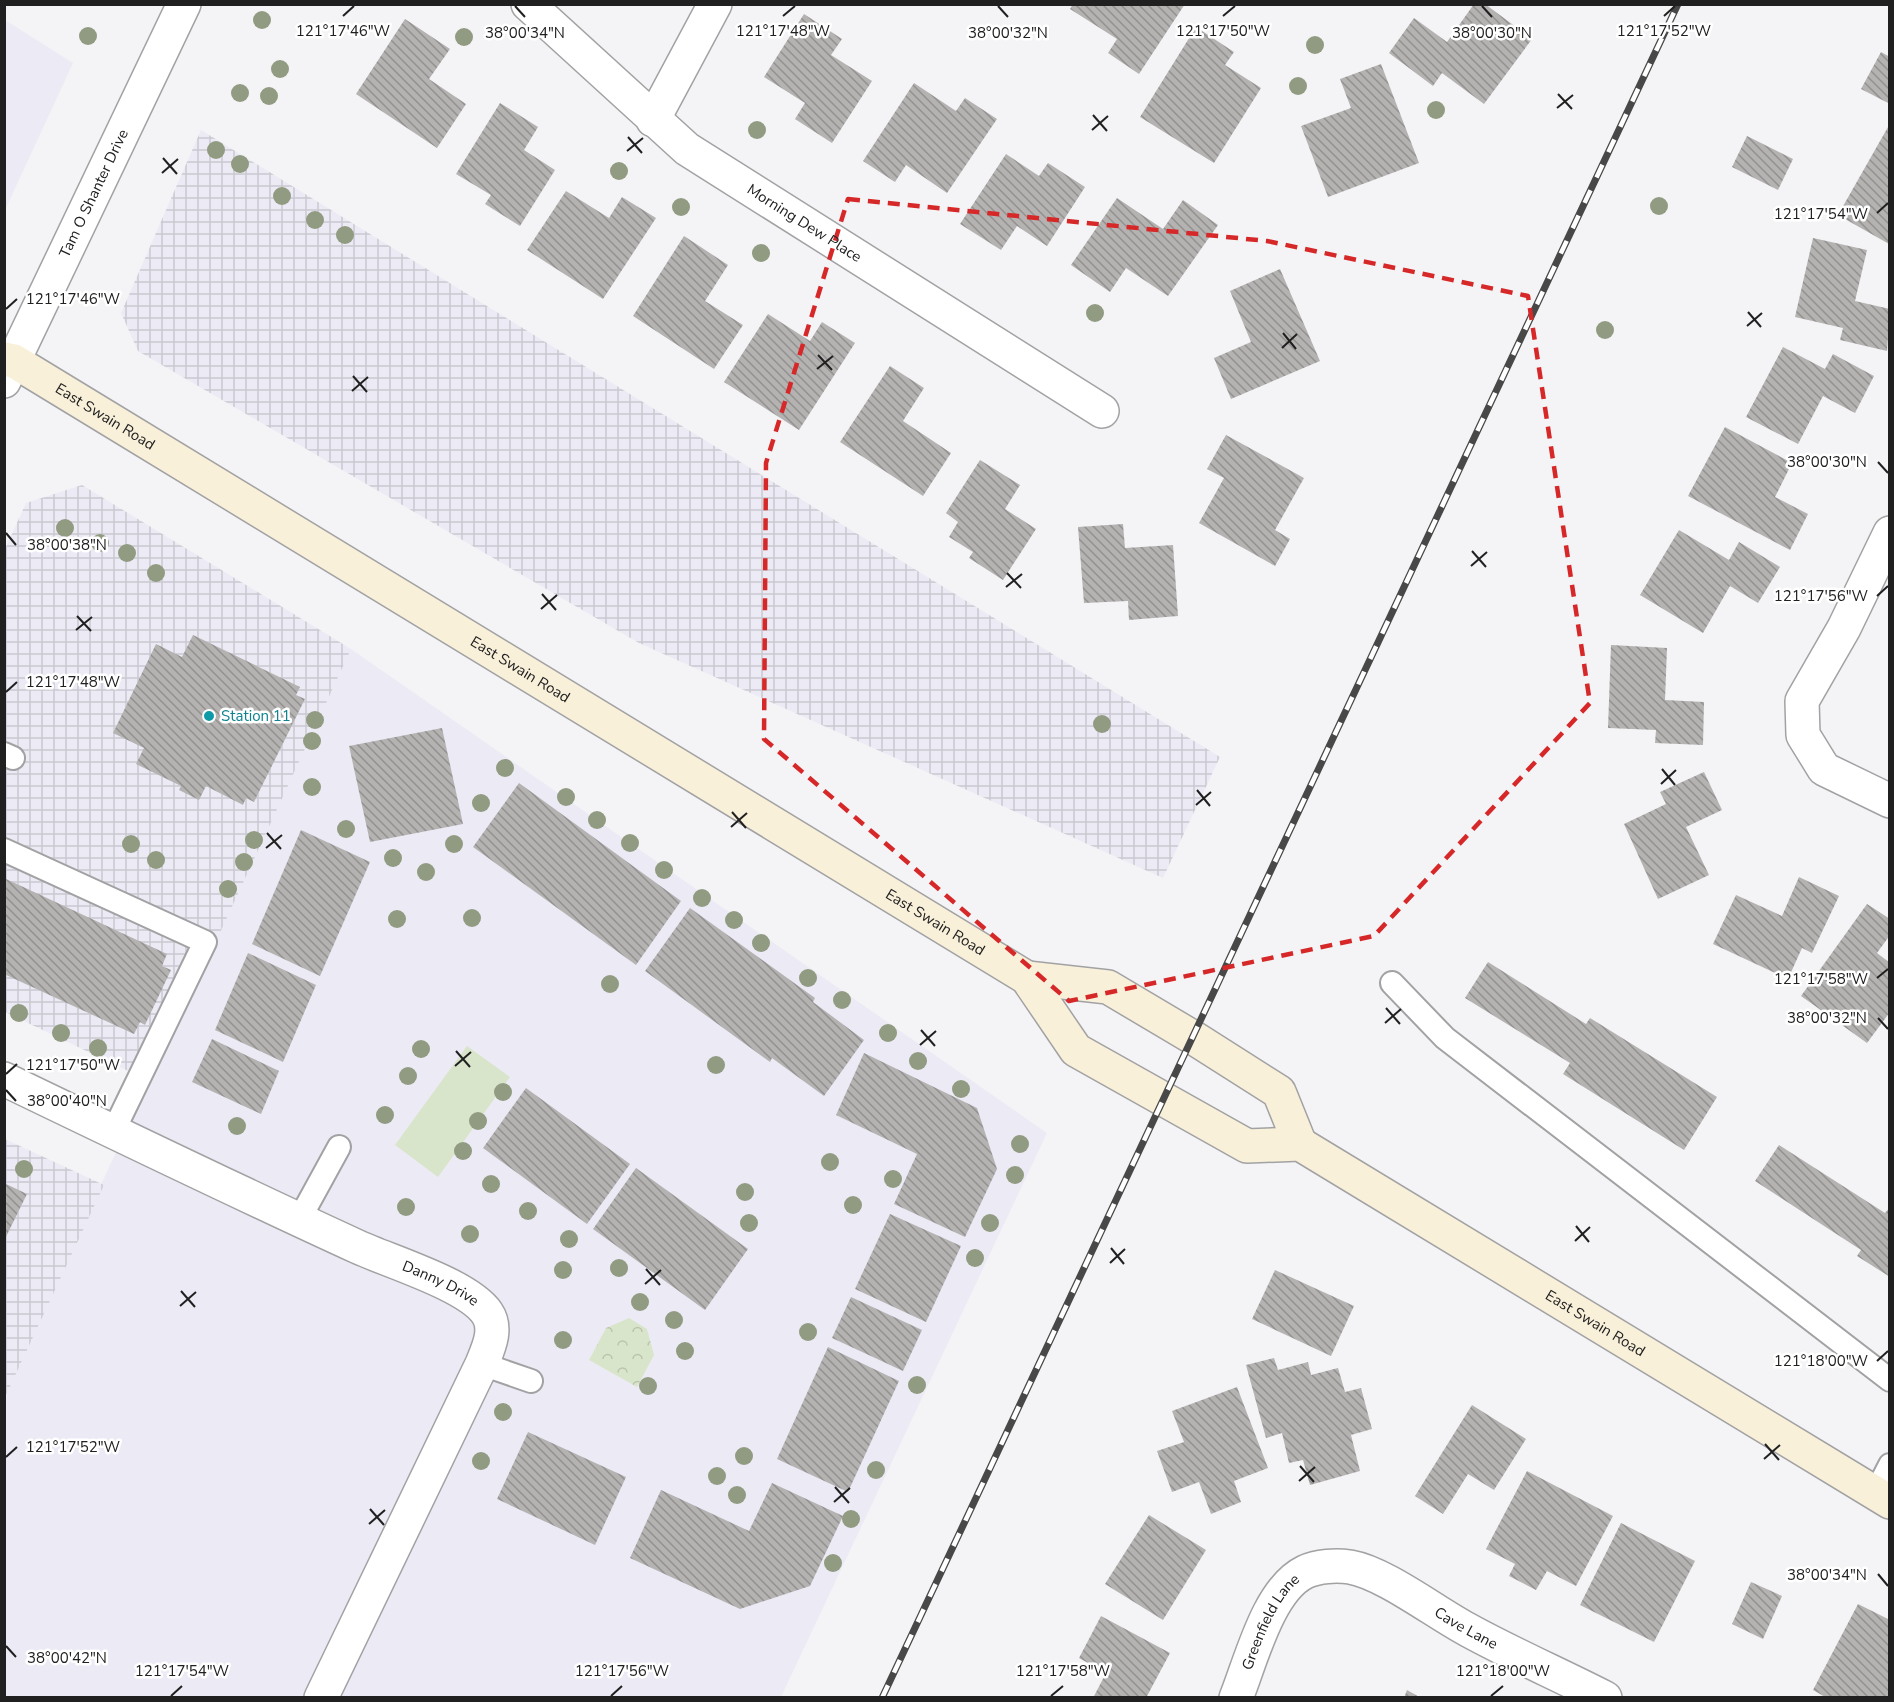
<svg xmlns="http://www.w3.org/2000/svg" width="1894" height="1702" font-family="'Nunito Sans',sans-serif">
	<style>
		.built { fill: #ecebf5 }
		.industrial { fill: url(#industrial-grid) }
		.green { fill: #d9e5ca }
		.forest { fill: url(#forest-crowns) }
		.building { fill: url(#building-back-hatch) }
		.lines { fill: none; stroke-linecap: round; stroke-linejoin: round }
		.lane-casing { stroke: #a2a2a4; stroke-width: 26 }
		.street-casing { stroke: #a2a2a4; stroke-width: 36 }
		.secondary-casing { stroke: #a2a2a4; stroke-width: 36 }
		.lane { stroke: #fff; stroke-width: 22 }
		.street { stroke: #fff; stroke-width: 33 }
		.secondary { stroke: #f9f0da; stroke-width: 33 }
		.rail-casing { stroke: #484849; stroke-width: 7 }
		.rail { stroke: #fff; stroke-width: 4.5; stroke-dasharray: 14; stroke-linecap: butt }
		.tree { fill: #919b82 }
		.marked { fill: none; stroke: #d62828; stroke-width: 4.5; stroke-dasharray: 12 8; stroke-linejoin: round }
		.ticks { fill: none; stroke: #202021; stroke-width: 2 }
		.culture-dot { fill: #0f9aa8; stroke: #fff; stroke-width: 2 }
		.labels { text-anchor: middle; stroke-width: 5; stroke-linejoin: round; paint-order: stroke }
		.street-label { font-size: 15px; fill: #202021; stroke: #fff }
		.culture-label { font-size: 15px; fill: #0d838f; stroke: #fff; text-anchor: start }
		.ticks-label { font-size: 15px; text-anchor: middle; fill: #202021; stroke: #fff; stroke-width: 5; stroke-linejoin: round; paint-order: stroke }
	</style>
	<defs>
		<pattern id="industrial-grid" width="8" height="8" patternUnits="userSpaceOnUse" patternTransform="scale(1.5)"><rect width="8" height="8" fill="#ecebf5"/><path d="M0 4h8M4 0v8" fill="none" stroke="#cac9d2"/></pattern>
		<pattern id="forest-crowns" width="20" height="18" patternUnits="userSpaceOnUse" patternTransform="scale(1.5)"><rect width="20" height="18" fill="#d9e5ca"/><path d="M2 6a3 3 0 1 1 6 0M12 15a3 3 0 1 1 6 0" fill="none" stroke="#bac4ad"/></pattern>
		<pattern id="building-back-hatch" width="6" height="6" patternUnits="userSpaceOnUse" patternTransform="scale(1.5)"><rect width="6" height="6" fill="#b5b3b2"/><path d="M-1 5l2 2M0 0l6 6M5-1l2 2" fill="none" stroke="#939190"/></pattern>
	</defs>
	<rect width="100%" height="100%" fill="#f4f4f6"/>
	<g class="built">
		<polygon points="5,20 73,63 5,210"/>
		<polygon points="351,649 1047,1133 781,1697 5,1698 5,1390"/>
	</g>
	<g class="industrial">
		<polygon points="201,130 1220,757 1163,878 639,643 138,351 121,313"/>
		<polygon points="82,485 351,649 151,1082 5,1012 5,549 26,503"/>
		<polygon points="5,1139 104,1185 5,1397"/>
	</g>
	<polygon class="green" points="467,1046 510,1077 438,1177 395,1145"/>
	<polygon class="forest" points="629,1318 647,1329 654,1355 637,1387 589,1360 606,1328"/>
	<g class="building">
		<polygon points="1073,4 1185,4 1139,74 1108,53 1117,39 1070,9"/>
		<polygon points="1474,4 1485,4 1532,39 1484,104 1442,73 1433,86 1389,53 1414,18 1447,42"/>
		<polygon points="804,14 842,39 831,55 872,81 832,143 795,119 805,103 764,77"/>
		<polygon points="405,19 450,49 429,79 466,104 437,148 356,94"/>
		<polygon points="1196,27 1234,52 1225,65 1261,88 1214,163 1140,117"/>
		<polygon points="1881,52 1890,57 1890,104 1861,89"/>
		<polygon points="1381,64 1419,163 1328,197 1301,126 1351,108 1340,79"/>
		<polygon points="914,83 956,111 965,98 997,119 947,193 906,165 895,182 863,161"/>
		<polygon points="500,103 538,127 524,150 555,170 520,226 485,204 491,195 456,174"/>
		<polygon points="1888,127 1890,128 1889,244 1838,215"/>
		<polygon points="1747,136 1793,159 1778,190 1732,167"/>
		<polygon points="1006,154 1039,176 1048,163 1085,187 1047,246 1017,226 1001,250 960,224"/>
		<polygon points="566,191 609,218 622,197 656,218 603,299 527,250"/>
		<polygon points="1117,198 1163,229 1183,200 1218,225 1168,296 1126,268 1110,292 1071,265"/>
		<polygon points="684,236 728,265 705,301 743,325 714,369 633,316"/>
		<polygon points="1813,238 1867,250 1855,301 1890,309 1887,351 1840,340 1843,328 1795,317"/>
		<polygon points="1280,269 1320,361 1231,399 1214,358 1251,342 1230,291"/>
		<polygon points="768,314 810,341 822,322 855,343 799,430 724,382"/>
		<polygon points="1783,347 1825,369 1833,354 1874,376 1855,413 1823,396 1798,444 1746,417"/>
		<polygon points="890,366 924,388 903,421 951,453 923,496 840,442"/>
		<polygon points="1725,427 1792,463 1775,497 1808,514 1790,550 1688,496"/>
		<polygon points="1226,435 1304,478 1275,530 1290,539 1275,566 1199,523 1224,478 1207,469"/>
		<polygon points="980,460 1020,485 1005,509 1036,529 1003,580 969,558 973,552 949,537 958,522 946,513"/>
		<polygon points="1123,524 1125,548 1173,545 1178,616 1129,620 1128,601 1084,603 1078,527"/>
		<polygon points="1679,530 1729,560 1739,542 1780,567 1758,603 1730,586 1703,633 1640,595"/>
		<polygon points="193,635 300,687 296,695 305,699 254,802 246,798 243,805 206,786 199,800 179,790 181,786 136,764 144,748 113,733 156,644 182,657"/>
		<polygon points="1611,645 1667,648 1665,700 1704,702 1703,745 1655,743 1656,730 1608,728"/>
		<polygon points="442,728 463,824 370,842 349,746"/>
		<polygon points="1704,772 1722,810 1686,827 1709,875 1658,899 1624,824 1666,804 1660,792"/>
		<polygon points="519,783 681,901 636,965 473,847"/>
		<polygon points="301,830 370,862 320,976 252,944"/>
		<polygon points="1799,877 1839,896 1812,953 1802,948 1788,979 1713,944 1736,895 1782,916"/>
		<polygon points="4,878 167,954 162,966 171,970 145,1025 140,1022 134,1034 4,974"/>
		<polygon points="1867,904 1890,919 1890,935 1877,953 1890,963 1890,1012 1867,1043 1801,996"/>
		<polygon points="690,908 815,998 813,1002 864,1040 824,1096 772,1058 770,1062 645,971"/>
		<polygon points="248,953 316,985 283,1062 215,1030"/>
		<polygon points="1488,962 1586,1024 1590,1018 1717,1097 1684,1150 1563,1074 1570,1063 1465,998"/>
		<polygon points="212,1039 279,1071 261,1114 192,1082"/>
		<polygon points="864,1053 977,1108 997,1169 965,1237 894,1204 917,1154 836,1115"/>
		<polygon points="526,1088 630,1164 587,1224 483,1148"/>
		<polygon points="1779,1145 1885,1213 1890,1207 1890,1277 1857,1256 1861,1250 1755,1181"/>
		<polygon points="636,1168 748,1249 705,1310 593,1229"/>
		<polygon points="4,1183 27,1194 4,1241"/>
		<polygon points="890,1214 961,1246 926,1322 855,1289"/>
		<polygon points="1275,1270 1354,1306 1331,1356 1252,1319"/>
		<polygon points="851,1297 922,1330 903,1371 832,1338"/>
		<polygon points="828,1347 899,1381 848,1492 777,1459"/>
		<polygon points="1274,1358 1278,1370 1308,1362 1311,1375 1338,1368 1345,1392 1361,1388 1372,1429 1351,1435 1360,1471 1310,1485 1303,1460 1289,1463 1282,1433 1266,1438 1246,1365"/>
		<polygon points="1237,1387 1268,1468 1234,1481 1241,1502 1211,1514 1199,1482 1172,1492 1157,1451 1184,1442 1172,1411"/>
		<polygon points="1472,1405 1526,1439 1494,1490 1468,1474 1443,1514 1415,1496"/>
		<polygon points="528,1432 626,1477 595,1545 497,1499"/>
		<polygon points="1527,1471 1613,1516 1576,1586 1547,1571 1536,1590 1509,1576 1515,1564 1486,1549"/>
		<polygon points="772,1483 843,1516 810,1586 740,1609 630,1558 661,1490 749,1531"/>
		<polygon points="1149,1515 1206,1550 1163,1620 1105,1584"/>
		<polygon points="1621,1523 1695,1561 1654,1642 1580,1605"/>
		<polygon points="1751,1582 1782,1596 1763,1639 1732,1624"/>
		<polygon points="1858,1604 1890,1620 1889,1698 1827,1698 1813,1690"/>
		<polygon points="1101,1616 1170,1653 1146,1698 1093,1698 1106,1673 1079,1658"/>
		<polygon points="1407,1690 1421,1698 1404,1698"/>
	</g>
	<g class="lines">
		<defs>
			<g id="lane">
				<polyline points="4,754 13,758"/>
				<polyline points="4,850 205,942 113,1132"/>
				<polyline points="1392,983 1445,1038 1890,1380"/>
				<polyline points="299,1220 339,1147"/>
				<polyline points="482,1364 531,1381"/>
				<polyline points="1875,1494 1890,1465"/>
			</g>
			<g id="street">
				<path id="s1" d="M528,4L687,149L1102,411"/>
				<polyline points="653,120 715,4"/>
				<path id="s2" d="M4,381L184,4"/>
				<polyline points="1890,533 1844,628 1802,701 1803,735 1824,769 1890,801"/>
				<path id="s3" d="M4,1079C122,1136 240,1193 358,1247C391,1262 468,1285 487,1313C498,1329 488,1349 482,1364L321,1698"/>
				<path id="s4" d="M1236,1698C1251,1661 1268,1590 1305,1572C1318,1566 1336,1565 1350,1567C1385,1573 1437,1614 1470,1631C1514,1655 1560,1675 1605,1698"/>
			</g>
			<g id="secondary">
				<path id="s5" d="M4,359L14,361L83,403L1027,978L1076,1050L1247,1146L1300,1144L1890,1502"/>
				<polyline points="1027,978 1108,987 1194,1038 1279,1092 1300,1144"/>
			</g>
		</defs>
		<use href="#lane" class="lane-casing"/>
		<use href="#street" class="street-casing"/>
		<use href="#secondary" class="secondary-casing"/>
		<use href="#lane" class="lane"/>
		<use href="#street" class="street"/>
		<use href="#secondary" class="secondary"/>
		<defs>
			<polyline id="rail" points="882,1698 1678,4"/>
		</defs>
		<use href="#rail" class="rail-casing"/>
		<use href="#rail" class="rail"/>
	</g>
	<g class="tree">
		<circle cx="262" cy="20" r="9"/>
		<circle cx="88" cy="36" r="9"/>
		<circle cx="464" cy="37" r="9"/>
		<circle cx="1315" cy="45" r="9"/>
		<circle cx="280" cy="69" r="9"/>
		<circle cx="1298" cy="86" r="9"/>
		<circle cx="240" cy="93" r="9"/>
		<circle cx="269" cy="96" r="9"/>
		<circle cx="1436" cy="110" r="9"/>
		<circle cx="757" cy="130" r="9"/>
		<circle cx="216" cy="150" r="9"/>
		<circle cx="240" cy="164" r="9"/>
		<circle cx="619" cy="171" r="9"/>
		<circle cx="282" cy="196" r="9"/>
		<circle cx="1659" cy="206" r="9"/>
		<circle cx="681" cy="207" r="9"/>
		<circle cx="315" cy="220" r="9"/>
		<circle cx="345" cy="235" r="9"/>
		<circle cx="761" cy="253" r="9"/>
		<circle cx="1095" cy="313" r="9"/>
		<circle cx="1605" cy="330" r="9"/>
		<circle cx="65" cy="528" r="9"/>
		<circle cx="100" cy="543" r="9"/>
		<circle cx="127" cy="553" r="9"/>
		<circle cx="156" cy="573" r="9"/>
		<circle cx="315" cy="720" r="9"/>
		<circle cx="1102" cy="724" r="9"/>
		<circle cx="312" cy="741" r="9"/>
		<circle cx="505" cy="768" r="9"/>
		<circle cx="312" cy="787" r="9"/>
		<circle cx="566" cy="797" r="9"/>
		<circle cx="481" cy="803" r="9"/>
		<circle cx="597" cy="820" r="9"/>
		<circle cx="346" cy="829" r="9"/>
		<circle cx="254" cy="840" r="9"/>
		<circle cx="630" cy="843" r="9"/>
		<circle cx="131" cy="844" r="9"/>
		<circle cx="454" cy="844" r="9"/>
		<circle cx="393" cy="858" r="9"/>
		<circle cx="156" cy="860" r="9"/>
		<circle cx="244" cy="862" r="9"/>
		<circle cx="664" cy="870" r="9"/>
		<circle cx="426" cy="872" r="9"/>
		<circle cx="228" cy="889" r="9"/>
		<circle cx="702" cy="898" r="9"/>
		<circle cx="472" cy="918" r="9"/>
		<circle cx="397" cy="919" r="9"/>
		<circle cx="734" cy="920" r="9"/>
		<circle cx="761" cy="943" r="9"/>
		<circle cx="808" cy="978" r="9"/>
		<circle cx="610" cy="984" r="9"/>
		<circle cx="842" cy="1000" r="9"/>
		<circle cx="19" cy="1013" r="9"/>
		<circle cx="61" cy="1033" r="9"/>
		<circle cx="888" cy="1033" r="9"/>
		<circle cx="98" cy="1048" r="9"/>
		<circle cx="421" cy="1049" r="9"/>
		<circle cx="918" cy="1061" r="9"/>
		<circle cx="716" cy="1065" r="9"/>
		<circle cx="408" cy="1076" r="9"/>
		<circle cx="961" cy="1089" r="9"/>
		<circle cx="503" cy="1092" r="9"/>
		<circle cx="385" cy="1115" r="9"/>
		<circle cx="478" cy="1121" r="9"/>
		<circle cx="237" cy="1126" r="9"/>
		<circle cx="1020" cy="1144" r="9"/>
		<circle cx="463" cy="1151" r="9"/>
		<circle cx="830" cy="1162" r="9"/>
		<circle cx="24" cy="1169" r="9"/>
		<circle cx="1015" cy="1175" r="9"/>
		<circle cx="893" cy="1179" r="9"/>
		<circle cx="491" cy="1184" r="9"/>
		<circle cx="745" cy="1192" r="9"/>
		<circle cx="853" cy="1205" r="9"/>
		<circle cx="406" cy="1207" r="9"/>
		<circle cx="528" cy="1211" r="9"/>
		<circle cx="749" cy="1223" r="9"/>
		<circle cx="990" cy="1223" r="9"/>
		<circle cx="470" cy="1234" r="9"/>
		<circle cx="569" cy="1239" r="9"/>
		<circle cx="975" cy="1258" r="9"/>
		<circle cx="619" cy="1268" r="9"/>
		<circle cx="563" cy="1270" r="9"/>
		<circle cx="640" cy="1302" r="9"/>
		<circle cx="674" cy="1320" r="9"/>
		<circle cx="808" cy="1332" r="9"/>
		<circle cx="563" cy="1340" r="9"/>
		<circle cx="685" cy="1351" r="9"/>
		<circle cx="917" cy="1385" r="9"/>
		<circle cx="648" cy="1386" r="9"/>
		<circle cx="503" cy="1412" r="9"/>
		<circle cx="744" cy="1456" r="9"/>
		<circle cx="481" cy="1461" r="9"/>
		<circle cx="876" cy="1470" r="9"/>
		<circle cx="717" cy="1476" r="9"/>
		<circle cx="737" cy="1495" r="9"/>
		<circle cx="851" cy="1519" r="9"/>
		<circle cx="833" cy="1563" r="9"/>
	</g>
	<path class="marked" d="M848,199L1267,241L1528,296L1590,703L1374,936L1069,1001L764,739L766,463Z"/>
	<path class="ticks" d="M515,6L525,17M998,6L1008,17M1482,6L1492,17M343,16L354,6M783,16L795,6M1223,16L1235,6M1664,16L1675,6M1558,94L1572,109M1557,108L1573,95M1093,115L1107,131M1092,130L1108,116M628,137L642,153M627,151L643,138M163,158L177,174M162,173L178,159M1877,213L1888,203M6,309L17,299M1748,312L1761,327M1747,326L1762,313M1283,333L1296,349M1282,348L1297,334M818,355L832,370M817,369L833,356M353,376L367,392M352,391L368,377M1878,462L1888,473M6,533L16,545M1472,551L1486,567M1471,566L1487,552M1007,573L1021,588M1006,587L1022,574M542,594L556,610M1877,596L1888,586M541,609L557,595M77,616L91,631M76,630L92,617M6,692L17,682M1662,769L1675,785M1661,784L1676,770M1197,790L1210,806M1196,805L1211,792M732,812L746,828M731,827L747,813M267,833L281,849M266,848L282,835M1877,978L1888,969M1386,1008L1400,1024M1878,1018L1888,1029M1385,1023L1401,1009M921,1030L935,1046M920,1045L936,1031M456,1051L470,1067M455,1066L471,1052M6,1074L17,1064M6,1090L16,1101M1576,1226L1589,1242M1575,1241L1590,1227M1111,1248L1124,1264M1110,1263L1125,1249M646,1269L660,1285M645,1284L661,1270M181,1291L195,1307M180,1306L196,1292M1877,1361L1888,1351M1765,1444L1779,1460M6,1457L17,1447M1764,1459L1780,1445M1300,1466L1314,1482M1299,1481L1315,1467M835,1487L849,1503M834,1502L850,1488M370,1509L384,1525M369,1524L385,1510M1878,1574L1888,1586M6,1646L16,1657M171,1696L182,1686M611,1696L622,1686M1051,1696L1063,1686M1491,1696L1503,1686"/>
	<circle class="culture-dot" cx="209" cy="716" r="6"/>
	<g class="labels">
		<g class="street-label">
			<text dy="5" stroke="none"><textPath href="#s2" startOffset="208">Tam O Shanter Drive</textPath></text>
			<text dy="5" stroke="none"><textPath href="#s1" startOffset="354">Morning Dew Place</textPath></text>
			<text dy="5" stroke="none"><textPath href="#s5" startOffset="117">East Swain Road</textPath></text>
			<text dy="5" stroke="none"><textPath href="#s5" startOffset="603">East Swain Road</textPath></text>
			<text dy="5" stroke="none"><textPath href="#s5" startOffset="1089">East Swain Road</textPath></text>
			<text dy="5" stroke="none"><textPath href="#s3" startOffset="482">Danny Drive</textPath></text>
			<text dy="5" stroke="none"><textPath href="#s5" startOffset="1878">East Swain Road</textPath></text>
			<text dy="5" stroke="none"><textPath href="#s4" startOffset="84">Greenfield Lane</textPath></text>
			<text dy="5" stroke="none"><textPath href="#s4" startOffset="324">Cave Lane</textPath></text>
		</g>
		<g class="culture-label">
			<text x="221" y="721">Station 11</text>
		</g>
	</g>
	<g class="ticks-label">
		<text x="343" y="36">121°17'46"W</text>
		<text x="783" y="36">121°17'48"W</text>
		<text x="1223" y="36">121°17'50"W</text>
		<text x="1664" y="36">121°17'52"W</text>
		<text x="525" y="38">38°00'34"N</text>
		<text x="1008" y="38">38°00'32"N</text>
		<text x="1492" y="38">38°00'30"N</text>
		<text x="1821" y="219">121°17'54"W</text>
		<text x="73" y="304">121°17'46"W</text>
		<text x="1827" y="467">38°00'30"N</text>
		<text x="67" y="550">38°00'38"N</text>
		<text x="1821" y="601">121°17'56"W</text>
		<text x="73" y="687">121°17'48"W</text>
		<text x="1821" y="984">121°17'58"W</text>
		<text x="1827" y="1023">38°00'32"N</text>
		<text x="73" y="1070">121°17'50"W</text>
		<text x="67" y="1106">38°00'40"N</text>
		<text x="1821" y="1366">121°18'00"W</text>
		<text x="73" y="1452">121°17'52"W</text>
		<text x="1827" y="1580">38°00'34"N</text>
		<text x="67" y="1663">38°00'42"N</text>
		<text x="182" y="1676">121°17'54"W</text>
		<text x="622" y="1676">121°17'56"W</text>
		<text x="1063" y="1676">121°17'58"W</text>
		<text x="1503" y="1676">121°18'00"W</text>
	</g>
	<rect width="1894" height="1702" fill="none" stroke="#202021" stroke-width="12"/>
</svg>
